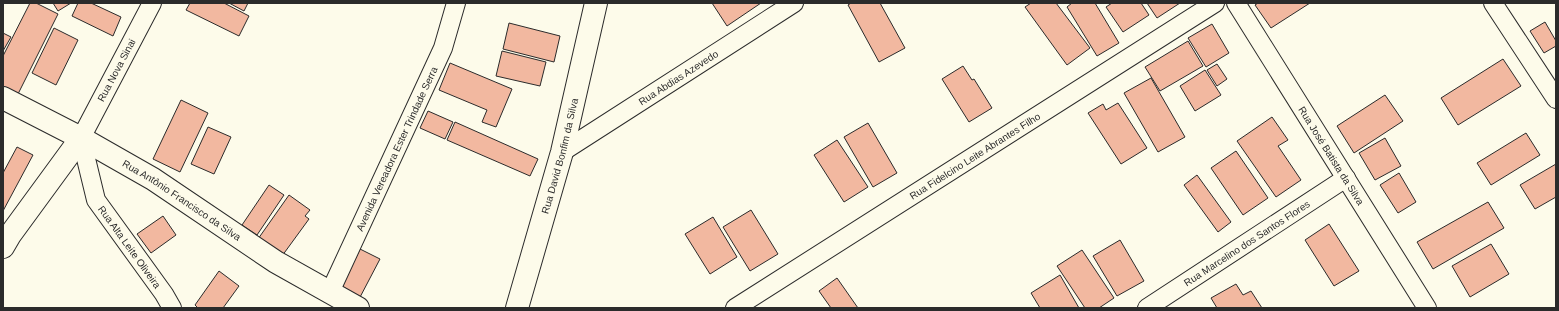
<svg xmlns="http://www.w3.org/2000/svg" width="1559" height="311" font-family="Arial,sans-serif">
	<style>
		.building { fill: #f2b8a0; stroke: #2b2b2b }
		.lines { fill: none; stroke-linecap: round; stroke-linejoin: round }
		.minor-casing { stroke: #2b2b2b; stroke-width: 20 }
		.tertiary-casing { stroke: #2b2b2b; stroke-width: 24 }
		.minor { stroke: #fdfbea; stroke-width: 18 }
		.tertiary { stroke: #fdfbea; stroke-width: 22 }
		.labels { text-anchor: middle; stroke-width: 3; stroke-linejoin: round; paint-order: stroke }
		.street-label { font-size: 10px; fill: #2b2b2b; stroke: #fdfbea }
	</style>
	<rect width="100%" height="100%" fill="#fdfbea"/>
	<g class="building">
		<polygon points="30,3 36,3 58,14 18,94 3,86 3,56"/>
		<polygon points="53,3 71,3 58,11"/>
		<polygon points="78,3 91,3 121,17 113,36 72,16"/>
		<polygon points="190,3 224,3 249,16 239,36 186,10"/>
		<polygon points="229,3 248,3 244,11"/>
		<polygon points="712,3 761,3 727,26"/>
		<polygon points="851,3 880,3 905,48 879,62 848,5"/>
		<polygon points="1031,3 1056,3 1090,48 1067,65 1025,7"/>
		<polygon points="1072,3 1095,3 1119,43 1097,56 1067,7"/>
		<polygon points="1112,3 1141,3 1149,15 1123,32 1106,7"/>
		<polygon points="1147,3 1180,3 1157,18"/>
		<polygon points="1258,3 1310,3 1271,28 1255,5"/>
		<polygon points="1545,22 1556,41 1556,46 1544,53 1530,31"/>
		<polygon points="509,23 560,36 554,62 503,49"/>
		<polygon points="1212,24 1229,53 1206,67 1188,38"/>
		<polygon points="54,28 78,40 56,85 32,73"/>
		<polygon points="3,33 11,37 3,51"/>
		<polygon points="1188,41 1203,66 1160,91 1145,67"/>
		<polygon points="502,51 546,62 540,86 496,76"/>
		<polygon points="1503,59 1521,86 1458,125 1441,98"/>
		<polygon points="450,63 512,89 496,127 482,122 487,110 439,90"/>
		<polygon points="1217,64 1227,79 1217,86 1207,70"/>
		<polygon points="963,66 972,80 974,79 992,108 969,122 942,79"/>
		<polygon points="1205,70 1221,95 1195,111 1180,86"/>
		<polygon points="1151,78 1185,137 1158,152 1124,93"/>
		<polygon points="1385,95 1403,121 1354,153 1337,126"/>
		<polygon points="181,100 208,113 180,172 153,159"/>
		<polygon points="1118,103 1147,148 1121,164 1088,113 1103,104 1106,110"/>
		<polygon points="428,111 453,122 445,139 420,128"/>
		<polygon points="1272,117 1288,140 1278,146 1301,180 1276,197 1237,141"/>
		<polygon points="455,122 538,159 530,176 447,140"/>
		<polygon points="868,123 897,173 873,187 844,137"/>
		<polygon points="208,127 231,137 214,174 191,164"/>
		<polygon points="1526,133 1540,155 1491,185 1477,163"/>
		<polygon points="1385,138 1401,166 1375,180 1359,153"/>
		<polygon points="837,140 868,187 844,202 814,155"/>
		<polygon points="17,147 33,155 3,211 3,173"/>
		<polygon points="1236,151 1268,198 1243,215 1211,168"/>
		<polygon points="1556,164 1556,197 1535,209 1520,185"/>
		<polygon points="1399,173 1416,202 1398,213 1380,185"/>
		<polygon points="1197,175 1231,222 1218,232 1184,185"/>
		<polygon points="269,185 284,195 257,235 242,225"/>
		<polygon points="289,195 310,210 305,216 309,219 282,256 258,239"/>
		<polygon points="1488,202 1504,228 1433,269 1417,242"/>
		<polygon points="751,210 778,254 750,271 723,227"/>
		<polygon points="163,216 176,235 151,253 137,234"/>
		<polygon points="713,217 737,257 710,274 685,234"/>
		<polygon points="1329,224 1359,271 1334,286 1305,240"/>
		<polygon points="1120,240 1144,281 1117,296 1093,256"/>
		<polygon points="1491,244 1509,274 1470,297 1452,266"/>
		<polygon points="360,249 380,259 358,301 339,292"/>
		<polygon points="1082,250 1114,298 1099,308 1085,308 1057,266"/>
		<polygon points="219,271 239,286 223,308 198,308 195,305"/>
		<polygon points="1060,275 1079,308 1040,308 1031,293"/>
		<polygon points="837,278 858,308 831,308 819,291"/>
		<polygon points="1236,284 1243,295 1251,291 1262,308 1217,308 1211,298"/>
	</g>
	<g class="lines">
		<defs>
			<g id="minor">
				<path id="s1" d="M152,3L81,138L96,200L164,294L172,308"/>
				<path id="s2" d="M1236,3L1427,308"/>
				<polyline points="1493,3 1556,99"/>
				<path id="s3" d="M562,152L794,3"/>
				<path id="s4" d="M330,292L443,48L456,3"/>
				<path id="s5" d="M735,308L1215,3"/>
				<path id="s6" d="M1147,308L1346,178"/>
			</g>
			<g id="tertiary">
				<path id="s7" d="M3,98L81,138L153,179L276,262L358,308"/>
				<polyline points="3,247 10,235 81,138"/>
				<path id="s8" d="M517,308L562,152L596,3"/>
			</g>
		</defs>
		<use href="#minor" class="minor-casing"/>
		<use href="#tertiary" class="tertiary-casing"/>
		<use href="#minor" class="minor"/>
		<use href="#tertiary" class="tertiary"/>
	</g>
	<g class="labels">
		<g class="street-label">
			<text transform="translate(116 70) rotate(-62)" y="4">Rua Nova Sinai</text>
			<text dy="4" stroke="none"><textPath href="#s3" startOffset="138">Rua Abdias Azevedo</textPath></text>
			<text dy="4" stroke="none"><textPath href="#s4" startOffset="158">Avenida Vereadora Ester Trindade Serra</textPath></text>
			<text dy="4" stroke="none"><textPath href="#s2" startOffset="180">Rua José Batista da Silva</textPath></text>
			<text dy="4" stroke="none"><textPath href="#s8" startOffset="158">Rua David Bonfim da Silva</textPath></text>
			<text dy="4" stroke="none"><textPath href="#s5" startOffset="284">Rua Fidelcino Leite Abrantes Filho</textPath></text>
			<text dy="4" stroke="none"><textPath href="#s7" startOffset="206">Rua Antônio Francisco da Silva</textPath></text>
			<text dy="4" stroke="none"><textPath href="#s6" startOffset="119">Rua Marcelino dos Santos Flores</textPath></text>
			<text dy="4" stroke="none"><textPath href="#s1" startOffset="274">Rua Alta Leite Oliveira</textPath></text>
		</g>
	</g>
	<rect width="1559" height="311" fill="none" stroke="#2b2b2b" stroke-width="8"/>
</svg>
